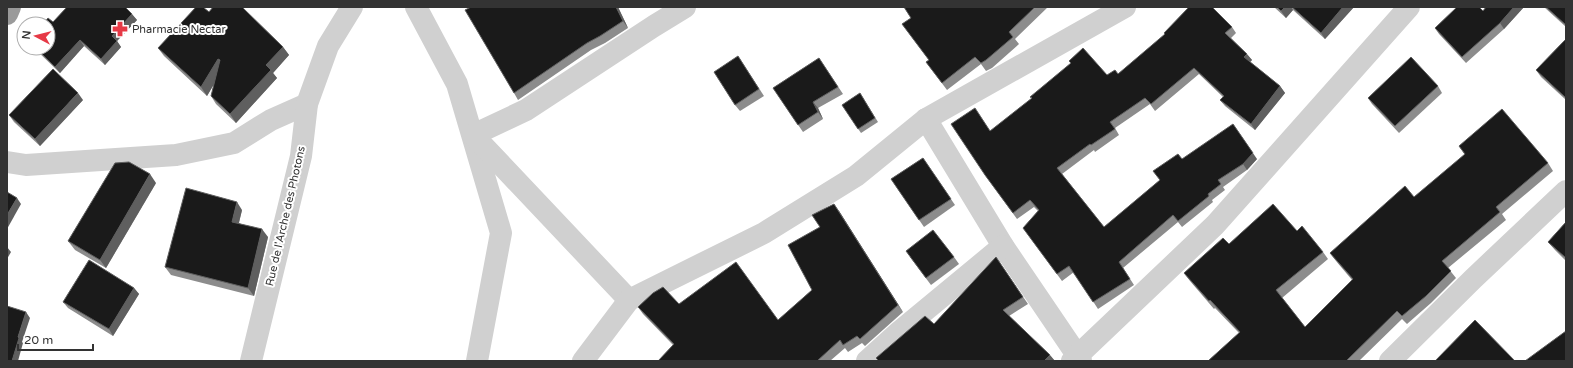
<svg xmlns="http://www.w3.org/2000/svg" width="1573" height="368" font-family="'Varela Round',sans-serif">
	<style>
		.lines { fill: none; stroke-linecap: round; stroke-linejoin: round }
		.street { stroke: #d0d0d0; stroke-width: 22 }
		.highway { stroke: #9a9a9a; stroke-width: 22 }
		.wall { fill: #8c8c8c }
		.shaded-wall { fill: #5f5f5f }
		.building { fill: #1a1a1a; stroke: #5f5f5f }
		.labels { text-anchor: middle; stroke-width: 4; stroke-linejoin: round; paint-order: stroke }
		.poi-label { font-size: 11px; fill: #333; stroke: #fff; text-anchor: start }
		.street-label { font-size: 11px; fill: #333; stroke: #fff }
	</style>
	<rect width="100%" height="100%" fill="#fff"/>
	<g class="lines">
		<g class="street">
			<polyline points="416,7 457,84 501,233 477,361"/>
			<polyline points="926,119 1003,246 1081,361"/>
			<polyline points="7,162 26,165 176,155 234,143 271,120 307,104"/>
			<polyline points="629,300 473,135 526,110 654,26 685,7"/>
			<polyline points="251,361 301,156 307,104 328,46 352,7"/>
			<polyline points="583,361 629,300 764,233 856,176 926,119 1125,7"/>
			<polyline points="867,361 899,332 1003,246"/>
			<polyline points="1072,361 1215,225 1409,7"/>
			<polyline points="1390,361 1473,279 1566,191"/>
		</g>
		<polyline class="highway" points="7,14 10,7"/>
	</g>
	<g class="wall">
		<polygon points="67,7 128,7 126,9 137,20 117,41 121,47 105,65 84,46 60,73 34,48 48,48 53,22"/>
		<polygon points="471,7 618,7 628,28 605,43 591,50 518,100 514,93"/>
		<polygon points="904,7 1048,7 1015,39 1019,44 992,68 986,71 981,64 947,90 926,62 929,60 902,24 911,18"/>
		<polygon points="1274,7 1354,7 1325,39 1293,10 1286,18"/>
		<polygon points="1486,7 1524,7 1504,29 1466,63 1439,34 1435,28 1483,11"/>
		<polygon points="1544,7 1566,7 1566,27"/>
		<polygon points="209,12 283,47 289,55 273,73 277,78 236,123 216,104 211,96 214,84 207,96 164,56 158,48"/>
		<polygon points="1232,27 1236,33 1231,38 1252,60 1250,62 1280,86 1285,93 1255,130 1225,106 1220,100 1223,97 1199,74 1155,111 1150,104 1115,128 1119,135 1095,152 1094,150 1062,174 1104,227 1160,180 1182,159 1257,159 1247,170 1223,187 1225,190 1212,200 1213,202 1182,227 1178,222 1123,268 1134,285 1098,309 1074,272 1062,281 1023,228 1038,211 1034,207 1017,219 985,175 1032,98 1071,64 1069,61 1107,75 1118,74 1165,35 1164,33"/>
		<polygon points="1566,39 1566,100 1541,77 1536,70"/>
		<polygon points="738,56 764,96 740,111 735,105"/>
		<polygon points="819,58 843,94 818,108 823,119 803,132 773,88"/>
		<polygon points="1438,86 1442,93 1399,133 1372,104 1368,98"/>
		<polygon points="860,93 878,122 861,133 842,105"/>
		<polygon points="83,100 40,146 14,122 9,115"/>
		<polygon points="1459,146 1548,163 1553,171 1502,214 1506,220 1448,268 1456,278 1431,303 1407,324 1402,319 1359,361 1208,361 1239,333 1215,308 1214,309 1190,281 1184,273 1229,244 1297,231 1323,252 1328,259 1282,298 1305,327 1352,280 1336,261 1330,253 1414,197 1465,155"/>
		<polygon points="923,158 955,205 924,227 891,179"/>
		<polygon points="156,183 106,268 75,250 68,241"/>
		<polygon points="242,210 239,223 268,237 254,296 171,275 165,267"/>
		<polygon points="839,211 903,312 865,346 862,343 848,352 845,348 830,361 658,361 673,345 643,314 638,307 679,304 778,320 812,290 820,227"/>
		<polygon points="1566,222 1566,261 1555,250 1548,242"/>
		<polygon points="910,257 954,257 959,264 931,285"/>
		<polygon points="996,257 1028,304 1009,316 1055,361 878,361 876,358 934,324"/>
		<polygon points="134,288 139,294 113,336 68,308 63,302"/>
	</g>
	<g class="shaded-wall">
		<polygon points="616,7 618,7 628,28 623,21"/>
		<polygon points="1285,7 1291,7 1293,10 1286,18 1281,11"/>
		<polygon points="1343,7 1354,7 1325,39 1321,33"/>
		<polygon points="1514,7 1524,7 1504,29 1500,23"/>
		<polygon points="132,14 137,20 117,41 121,47 105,65 101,59 112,36"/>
		<polygon points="80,40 84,46 60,73 55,67"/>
		<polygon points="283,47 289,55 273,73 277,78 236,123 230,114 266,65"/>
		<polygon points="1247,54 1252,60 1248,64 1244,57"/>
		<polygon points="218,59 224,67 207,96 201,87"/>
		<polygon points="1280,86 1285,93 1255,130 1251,124"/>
		<polygon points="78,93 83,100 40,146 35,139"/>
		<polygon points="813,102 818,108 823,119 818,112"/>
		<polygon points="1233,124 1257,159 1247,170 1243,164"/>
		<polygon points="150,174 156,183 106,268 100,260"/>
		<polygon points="17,198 21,204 7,229 7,215"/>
		<polygon points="237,202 242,210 237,230 232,222"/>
		<polygon points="834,204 839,211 903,312 898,305"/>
		<polygon points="262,229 268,237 254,296 248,288"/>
		<polygon points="7,247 11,252 7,259"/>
		<polygon points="134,288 139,294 113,336 109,329"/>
		<polygon points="26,312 30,318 22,342 23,343 18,361 12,361 18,337"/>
		<polygon points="1050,355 1055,361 1046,361 1045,360"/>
	</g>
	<g class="building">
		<polygon points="67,7 125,7 132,14 112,36 117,41 101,59 80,40 55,67 36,48 48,48 48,24 43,24 48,18 53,22"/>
		<polygon points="196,7 203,7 209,12 213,7 242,7 283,47 266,65 271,70 230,114 211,96 220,60 218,59 201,87 158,48"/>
		<polygon points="471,7 616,7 623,21 600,36 587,43 514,93 465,10"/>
		<polygon points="904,7 1035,7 1009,32 1013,37 986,60 981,63 975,57 942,83 926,62 929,60 902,24 911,18"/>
		<polygon points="1189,7 1212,7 1232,27 1225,33 1247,54 1244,57 1280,86 1251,124 1220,100 1224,96 1194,68 1151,104 1145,98 1110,122 1115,129 1091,145 1090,144 1057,168 1104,227 1160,180 1153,171 1178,154 1182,159 1233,124 1253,153 1243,164 1218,180 1221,184 1208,194 1209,196 1178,221 1173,215 1119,262 1130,279 1093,302 1069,266 1057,274 1023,228 1039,210 1030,200 1013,213 985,175 951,124 975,108 990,131 1032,98 1030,97 1071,63 1069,61 1083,48 1107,75 1115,70 1118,74 1165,34 1164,33"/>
		<polygon points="1277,7 1285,7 1281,11"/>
		<polygon points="1292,7 1343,7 1321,33"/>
		<polygon points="1457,7 1479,7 1483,11 1486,7 1514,7 1500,23 1462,57 1435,28"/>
		<polygon points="1546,7 1566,7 1566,25"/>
		<polygon points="1566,39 1566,98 1536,70"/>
		<polygon points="738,56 759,89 735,105 714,72"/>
		<polygon points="1411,57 1438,86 1395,126 1368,98"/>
		<polygon points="819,58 838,87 813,102 818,112 798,125 773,88"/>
		<polygon points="53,69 78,93 35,139 9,115"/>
		<polygon points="860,93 875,118 858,129 842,105"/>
		<polygon points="1502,109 1548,163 1496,207 1500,212 1442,261 1451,271 1426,296 1402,316 1397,311 1346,361 1208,361 1240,332 1210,300 1209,301 1184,273 1223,238 1229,244 1273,204 1297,231 1302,226 1323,252 1276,290 1305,327 1353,279 1330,253 1405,186 1414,197 1465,154 1459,146"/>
		<polygon points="923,158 951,199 919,220 891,179"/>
		<polygon points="129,162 150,174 100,260 68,241 115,163"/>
		<polygon points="186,188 237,202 232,222 262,229 248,288 165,267"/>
		<polygon points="7,192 17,198 7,215"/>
		<polygon points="834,204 898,305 860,339 857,336 843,345 840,340 817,361 658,361 674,344 638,307 653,293 663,287 679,304 736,262 778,320 812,290 788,245 820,227 812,215"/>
		<polygon points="1566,222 1566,258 1548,242"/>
		<polygon points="933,230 954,257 926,278 906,251"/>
		<polygon points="996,257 1023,297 1003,310 1050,355 1045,360 1047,361 879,361 876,358 925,316 934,324"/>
		<polygon points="89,260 134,288 109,329 63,302"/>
		<polygon points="7,306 26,312 18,337 19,338 12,361 7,361"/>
		<polygon points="1475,320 1515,361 1435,361"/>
		<polygon points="1566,331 1566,361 1525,361"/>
	</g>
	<defs>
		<symbol id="pharmacy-bare" viewBox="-9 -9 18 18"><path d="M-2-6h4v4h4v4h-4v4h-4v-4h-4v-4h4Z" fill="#e63946" stroke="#fff" stroke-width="2.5" paint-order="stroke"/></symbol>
	</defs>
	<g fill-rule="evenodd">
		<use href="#pharmacy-bare" x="109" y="18" width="22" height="22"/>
	</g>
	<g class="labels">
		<g class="poi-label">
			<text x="132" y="33">Pharmacie Nectar</text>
		</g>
		<g class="street-label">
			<text transform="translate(285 216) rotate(-77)" y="4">Rue de l'Arche des Photons</text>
		</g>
	</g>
	<rect width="1573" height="368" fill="none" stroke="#333333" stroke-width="16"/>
	<g transform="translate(36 36) rotate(277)"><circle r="19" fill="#ffffff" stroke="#adadad"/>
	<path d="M0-3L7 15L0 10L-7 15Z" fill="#e63946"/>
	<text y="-6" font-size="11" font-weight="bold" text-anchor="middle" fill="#333333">N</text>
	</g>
	<path d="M18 344v6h75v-6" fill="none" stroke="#333333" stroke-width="2"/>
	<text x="24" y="344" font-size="12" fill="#333333" stroke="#ffffff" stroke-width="3" paint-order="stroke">20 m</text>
</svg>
